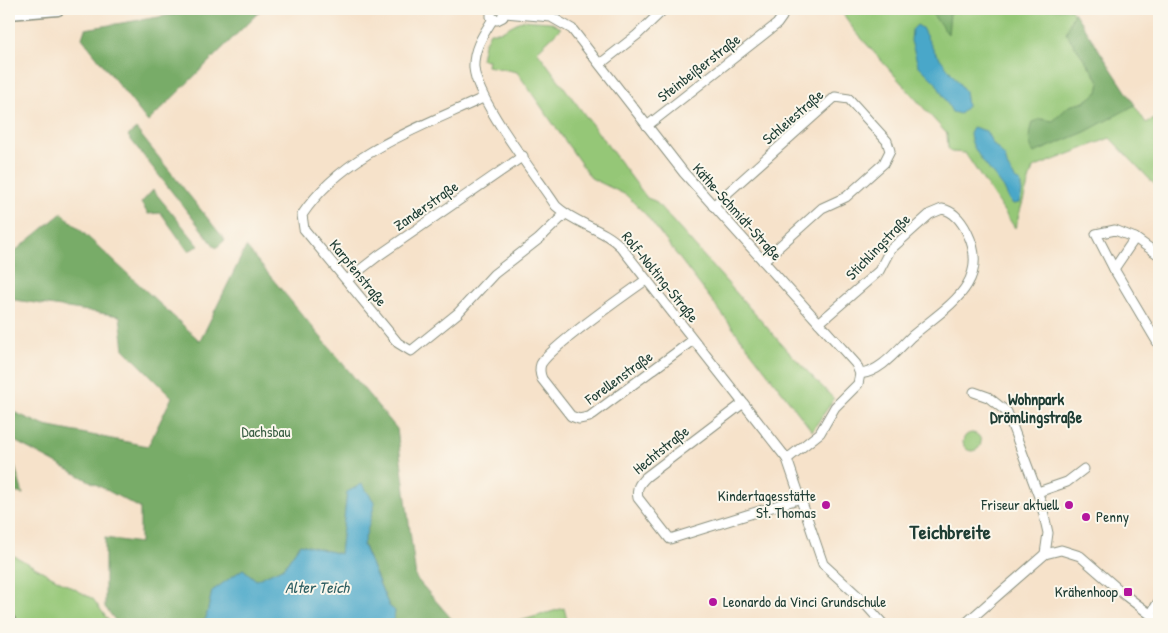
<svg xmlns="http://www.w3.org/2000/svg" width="1168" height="633" font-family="'Patrick Hand',sans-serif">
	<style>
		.green { fill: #95c777; stroke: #5a8256 }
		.forest { fill: #78ac68; stroke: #4c744e }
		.water { fill: #4aa7c9; stroke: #34727e }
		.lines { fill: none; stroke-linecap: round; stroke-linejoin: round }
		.minor-casing { stroke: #8a907f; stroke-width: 11 }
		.tertiary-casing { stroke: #8a907f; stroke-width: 14 }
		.secondary-casing { stroke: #8a907f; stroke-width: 15 }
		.minor { stroke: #fff; stroke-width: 9 }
		.tertiary { stroke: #fff; stroke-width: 11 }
		.secondary { stroke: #fff; stroke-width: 12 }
		.poi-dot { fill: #b5179e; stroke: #fbf7ec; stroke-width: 2 }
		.labels { text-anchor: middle; stroke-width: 4; stroke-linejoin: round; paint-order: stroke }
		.street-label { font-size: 15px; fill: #1f3d34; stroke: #fbf7ec }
		.park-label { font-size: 15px; fill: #3c6045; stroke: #fbf7ec }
		.poi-label { font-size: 15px; fill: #1f3d34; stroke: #fbf7ec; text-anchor: end }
		.neighbourhood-label { font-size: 16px; font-weight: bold; fill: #1f3d34; stroke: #fbf7ec }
		.water-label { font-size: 16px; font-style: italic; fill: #2c5d61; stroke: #fbf7ec }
		.district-label { font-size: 20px; font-weight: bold; fill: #1f3d34; stroke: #fbf7ec }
	</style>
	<rect width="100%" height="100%" fill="#fbf7ec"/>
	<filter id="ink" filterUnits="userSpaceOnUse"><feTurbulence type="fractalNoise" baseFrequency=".02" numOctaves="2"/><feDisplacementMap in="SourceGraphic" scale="10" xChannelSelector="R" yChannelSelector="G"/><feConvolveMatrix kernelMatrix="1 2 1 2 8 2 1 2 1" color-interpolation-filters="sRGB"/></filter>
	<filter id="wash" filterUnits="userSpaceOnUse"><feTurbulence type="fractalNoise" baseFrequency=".0096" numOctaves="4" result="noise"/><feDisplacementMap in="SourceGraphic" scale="20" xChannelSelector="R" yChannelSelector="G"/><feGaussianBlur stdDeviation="1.12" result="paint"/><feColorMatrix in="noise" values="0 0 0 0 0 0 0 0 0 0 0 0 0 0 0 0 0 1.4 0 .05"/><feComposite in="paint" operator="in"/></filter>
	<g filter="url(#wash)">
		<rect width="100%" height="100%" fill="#f6e2ca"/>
		<g class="green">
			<polygon points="840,9 1071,9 1146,123 1159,117 1159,189 1110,138 1033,168 1015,228 965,153 951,152 948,148 947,134 854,30"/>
			<polygon points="522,20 550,22 561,28 537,51 647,198 655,201 786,349 834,399 812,431 647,216 626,195 591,178 517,72 487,66 488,60 481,59 484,44 490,32 500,32"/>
			<circle cx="972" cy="442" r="9"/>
			<polygon points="9,553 93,599 111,624 15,624 9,589"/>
			<polygon points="564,608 568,624 510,624"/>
		</g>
		<g class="forest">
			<polygon points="196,9 262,9 148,122 82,38 85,29 171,15"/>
			<polygon points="928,9 947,9 950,13 948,34"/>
			<path d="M1074,12L1135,105L1085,132L1034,153C1027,143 1029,133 1032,122L1041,119L1053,121L1069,106L1084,102L1098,92L1100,82L1066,33Z"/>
			<polygon points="136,129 225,240 216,248 128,136"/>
			<polygon points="153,190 199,246 188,251 161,213 148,214 141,203"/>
			<polygon points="62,213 200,341 246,247 397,429 416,578 456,624 393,624 395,611 389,606 363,544 375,503 347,492 340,554 300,544 284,567 256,580 243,569 212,591 206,618 201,624 118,624 105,607 105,538 140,543 140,508 9,438 9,410 45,426 148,446 172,397 124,349 120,316 9,299 9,256"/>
			<polygon points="9,446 23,494 9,491"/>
		</g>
		<g class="water">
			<polygon points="917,25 922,28 933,49 965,91 967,106 960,114 952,112 936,83 918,65 911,41 912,30"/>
			<path d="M973,127L986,131L993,144L1005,157L1008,168L1016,180L1020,181L1022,193L1019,203L1013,204C1007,199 1007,193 1003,187C993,173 971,151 970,134Z"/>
			<polygon points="362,484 375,503 363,545 389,606 395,611 393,624 201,624 206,618 212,591 243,569 256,580 284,567 300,544 340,554 347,492"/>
		</g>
	</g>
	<g filter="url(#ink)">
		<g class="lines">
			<defs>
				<g id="minor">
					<polyline points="491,9 491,17 497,20 503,17 503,9"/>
					<polyline points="505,13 551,17 572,29 684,173 856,364 860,374 858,384 835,407 820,433 787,459"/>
					<path d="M493,19C483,35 473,49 474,68C477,102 536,175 556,206C575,224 603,228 621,247L787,459L823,564L858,596L883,624"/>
					<polyline points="600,64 637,35 664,9"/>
					<path d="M483,98C419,128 343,153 302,215L304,229L398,343L411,351L458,313L494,274L539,239L565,214"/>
					<polyline points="647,126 777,24 782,17 783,9"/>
					<polyline points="713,206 835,97 849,99 887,141 890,151 884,163 846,197 822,208 763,261"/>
					<polyline points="1159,255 1135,238 1115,230 1096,234 1114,269 1159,345"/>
					<polyline points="1114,269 1135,238"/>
					<polyline points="347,280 378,256 523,156"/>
					<path d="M646,280C626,294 551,347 541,364C539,369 540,374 542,379L571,416L579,419L589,417L693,340"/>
					<path d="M819,323L879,271L890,250L930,214L942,209C954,211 962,222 967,232C993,284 944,308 912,336C898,349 881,372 860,374"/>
					<polyline points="974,392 988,397 1007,412 1041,502 1048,533 1045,554"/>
					<path d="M742,404L646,477C639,484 636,488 638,498L670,539L801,498"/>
					<polyline points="1038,492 1067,482 1084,469"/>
					<polyline points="1151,614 1159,601"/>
					<polyline points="965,624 1045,554 1061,550 1080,556 1126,596 1159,621"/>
				</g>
				<polyline id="tertiary" points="9,620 10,624"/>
				<polyline id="secondary" points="9,13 58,9"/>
			</defs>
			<use href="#minor" class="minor-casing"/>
			<use href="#tertiary" class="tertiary-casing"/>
			<use href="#secondary" class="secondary-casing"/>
			<use href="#minor" class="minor"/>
			<use href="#tertiary" class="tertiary"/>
			<use href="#secondary" class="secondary"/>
		</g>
	</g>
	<g class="poi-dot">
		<circle cx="826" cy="505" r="5"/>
		<circle cx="1069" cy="505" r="5"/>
		<circle cx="1086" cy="517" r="5"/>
		<rect x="1123" y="587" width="10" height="10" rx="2.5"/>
		<circle cx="713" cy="602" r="5"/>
	</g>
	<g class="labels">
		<g class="street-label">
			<text transform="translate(699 68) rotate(-38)" y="5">Steinbeißerstraße</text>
			<text transform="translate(793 117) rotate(-41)" y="5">Schleiestraße</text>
			<text transform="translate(426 206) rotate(-35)" y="5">Zanderstraße</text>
			<text transform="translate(737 212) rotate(48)" y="5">Käthe-Schmidt-Straße</text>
			<text transform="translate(878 247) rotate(-46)" y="5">Stichlingstraße</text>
			<text transform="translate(358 273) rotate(51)" y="5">Karpfenstraße</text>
			<text transform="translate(660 277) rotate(51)" y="5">Rolf-Nolting-Straße</text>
			<text transform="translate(619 378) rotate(-36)" y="5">Forellenstraße</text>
			<text transform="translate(661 450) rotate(-39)" y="5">Hechtstraße</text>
		</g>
		<g class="park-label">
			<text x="266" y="437">Dachsbau</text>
		</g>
		<g class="poi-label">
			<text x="816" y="501">Kindertagesstätte<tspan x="816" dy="17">St. Thomas</tspan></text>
			<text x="1059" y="510">Friseur aktuell</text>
			<text x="1096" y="522" text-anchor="start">Penny</text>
			<text x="1118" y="597">Krähenhoop</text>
			<text x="723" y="607" text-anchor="start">Leonardo da Vinci Grundschule</text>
		</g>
		<g class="neighbourhood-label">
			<text x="1036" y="405">Wohnpark<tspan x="1036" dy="18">Drömlingstraße</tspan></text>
		</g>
		<g class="water-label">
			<text x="317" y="593">Alter Teich</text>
		</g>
		<g class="district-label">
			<text x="950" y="539">Teichbreite</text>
		</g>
	</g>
	<rect width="1168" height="633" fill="none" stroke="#fbf7ec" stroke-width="30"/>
</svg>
